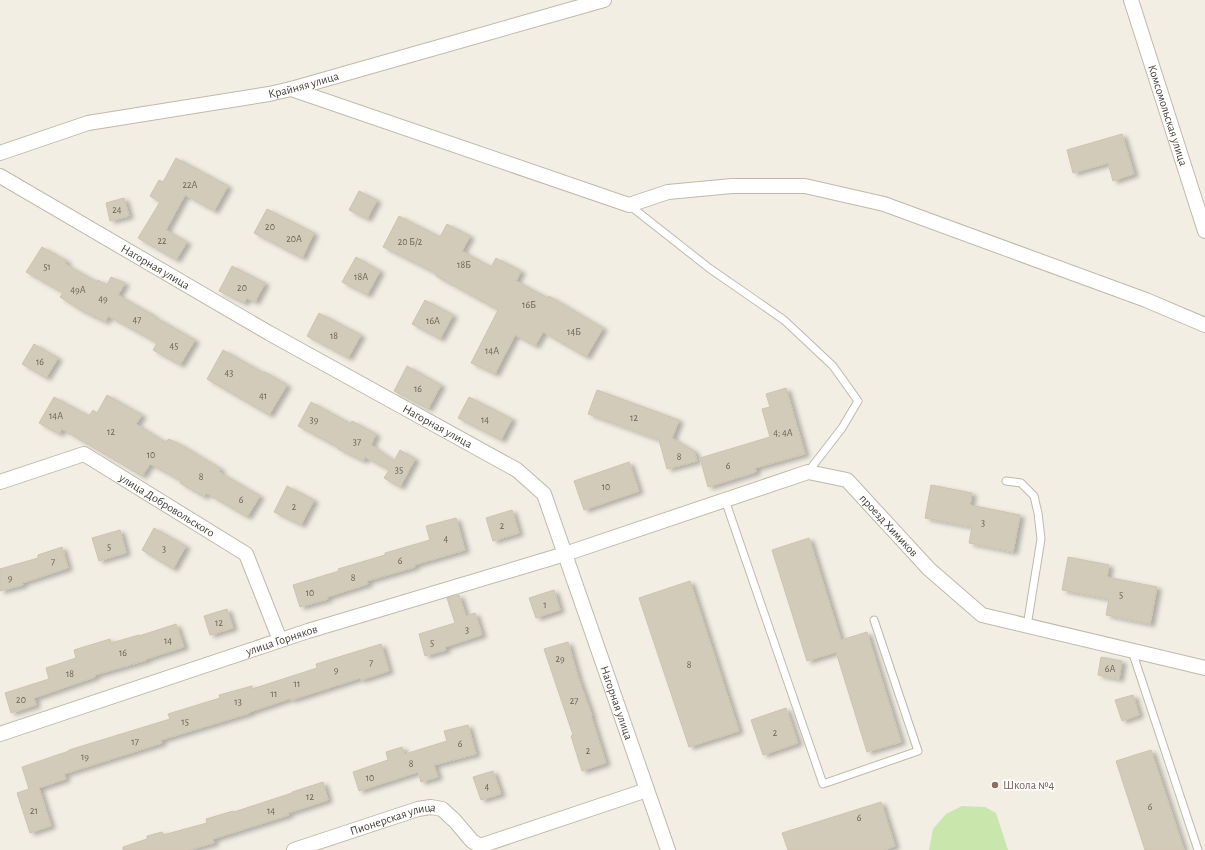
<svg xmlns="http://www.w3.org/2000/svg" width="1205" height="850" font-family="'Alegreya Sans',sans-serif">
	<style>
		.green { fill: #c9e6ad }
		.building { fill: #d3cbba; stroke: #cec3ad; filter: url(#shadow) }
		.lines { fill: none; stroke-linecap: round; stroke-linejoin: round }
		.lane-casing { stroke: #c0b9aa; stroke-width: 9 }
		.street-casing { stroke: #c0b9aa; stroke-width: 16 }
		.lane { stroke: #fff; stroke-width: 7 }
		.street { stroke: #fff; stroke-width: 14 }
		.education-dot { fill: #8d6e63; stroke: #fff; stroke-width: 1.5 }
		.labels { text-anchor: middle; stroke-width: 3.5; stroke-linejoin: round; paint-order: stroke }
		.number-label { font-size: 10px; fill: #686256 }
		.street-label { font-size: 12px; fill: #443f34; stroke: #fff }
		.education-label { font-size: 12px; fill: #785e54; stroke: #fff; text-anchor: start }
	</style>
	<defs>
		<filter id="shadow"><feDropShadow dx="4.5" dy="2.5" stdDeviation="2" flood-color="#0004"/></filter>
	</defs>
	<rect width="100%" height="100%" fill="#f2eee4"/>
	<polygon class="green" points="962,806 985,807 996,813 1008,850 929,850 933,829 946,814"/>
	<g class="building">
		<polygon points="1122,134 1134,174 1113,181 1108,163 1073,173 1067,150"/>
		<polygon points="176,158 228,186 214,211 185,195 166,230 187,242 176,260 138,238 160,202 150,196 159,180 163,182"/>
		<polygon points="359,191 377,200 367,219 349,210"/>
		<polygon points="124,198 129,216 110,221 106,203"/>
		<polygon points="267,209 314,233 302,258 254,233"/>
		<polygon points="399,216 440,237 447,224 470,236 462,251 491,267 496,258 521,271 516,281 548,298 549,296 603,328 586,357 543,332 535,346 515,335 495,374 471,363 498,310 436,276 437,274 383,247"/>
		<polygon points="42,247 67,261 65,264 97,282 98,280 107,285 111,277 125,283 118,295 153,315 153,316 195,340 180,365 153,350 157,343 108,316 105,322 82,311 60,297 63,293 26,272"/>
		<polygon points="356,257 380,271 367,295 342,282"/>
		<polygon points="232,266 265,283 255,302 247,298 244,303 219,291"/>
		<polygon points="425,300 453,315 440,339 412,324"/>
		<polygon points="319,313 361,335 348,358 307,336"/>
		<polygon points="34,344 58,358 46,378 22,364"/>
		<polygon points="223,350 264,373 265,372 287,385 269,415 207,379"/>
		<polygon points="407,366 441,385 428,409 394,391"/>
		<polygon points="786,388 805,454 755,468 756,472 708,487 700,458 770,437 762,409 770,407 766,394"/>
		<polygon points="597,390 679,420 672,438 694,451 697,461 667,469 659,440 588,414"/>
		<polygon points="107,395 142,415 136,424 165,442 169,439 183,446 221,469 219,472 260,496 247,517 206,493 204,497 180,483 181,481 150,464 142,476 62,429 59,434 39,423 54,397 89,416 93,410 97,413"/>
		<polygon points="469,397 512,419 501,440 458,418"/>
		<polygon points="311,402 351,424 352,421 376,434 371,445 394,461 400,450 415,459 400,487 384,478 389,470 365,457 363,461 338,449 339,448 298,426"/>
		<polygon points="629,462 639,491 584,510 574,481"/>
		<polygon points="931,485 972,493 970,505 1020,515 1013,552 969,543 972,527 925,518"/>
		<polygon points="287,486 314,500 301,525 274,512"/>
		<polygon points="512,510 519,533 493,541 486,518"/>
		<polygon points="456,518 465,550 414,565 415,567 367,581 368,584 327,597 328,599 300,607 293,585 339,571 338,569 385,555 385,553 430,540 426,526"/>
		<polygon points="154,528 186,546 173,569 142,550"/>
		<polygon points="120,530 126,553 99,561 92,538"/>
		<polygon points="809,538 841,640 867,632 901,742 867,752 836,652 807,661 772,550"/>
		<polygon points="62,547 68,568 22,583 23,585 0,591 0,569 38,558 38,555"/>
		<polygon points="1068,557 1109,565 1107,577 1157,587 1150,624 1106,615 1109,599 1062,590"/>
		<polygon points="690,581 739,731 689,747 639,598"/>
		<polygon points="554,590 560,610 536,618 529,598"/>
		<polygon points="459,595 466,616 475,613 482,635 445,647 446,650 425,656 419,634 455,623 447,598"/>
		<polygon points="227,609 233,628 210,635 204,616"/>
		<polygon points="176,624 184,647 146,659 147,660 95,675 95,677 34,698 36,705 11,713 5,693 49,679 46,668 76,658 74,650 110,639 111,643 139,635 139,636"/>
		<polygon points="568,642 578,677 592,716 591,716 606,763 582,771 571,736 573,735 544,649"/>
		<polygon points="381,644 389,671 361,680 360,678 291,700 291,698 250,712 250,713 161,740 162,743 64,774 66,779 39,788 51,826 30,833 17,793 29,789 22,767 69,751 69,750 170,719 168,714 220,698 219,695 252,686 252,689 317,668 316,664"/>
		<polygon points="1101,657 1122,661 1119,679 1098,675"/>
		<polygon points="1133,695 1139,715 1122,721 1115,700"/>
		<polygon points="786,708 798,743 763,755 751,720"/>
		<polygon points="468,725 476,754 434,765 438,777 421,782 418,772 359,791 353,772 388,760 386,752 402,747 405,754 447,741 444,731"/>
		<polygon points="1151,750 1184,850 1145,850 1116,761"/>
		<polygon points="493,771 501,794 481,800 473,777"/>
		<polygon points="323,782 328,800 288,813 289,815 213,839 214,843 188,850 123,850 123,847 147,839 147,836 162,832 163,835 207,823 206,819 233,811 234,812 292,793 292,792"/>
		<polygon points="881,802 895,846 884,850 788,850 782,833"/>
	</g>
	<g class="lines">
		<defs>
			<g id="lane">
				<polyline points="629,205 709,268 784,320 833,366 858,401 842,428 808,472"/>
				<polyline points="1006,481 1021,483 1034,496 1038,513 1041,539 1027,626"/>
				<polyline points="725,500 823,784 918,751 874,620"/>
				<polyline points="1132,651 1198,850"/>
			</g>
			<g id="street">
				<path id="s1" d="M1131,0L1205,231"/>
				<polyline points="291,89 629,205 668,192 732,186 805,186 884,204 1146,300 1205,325"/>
				<path id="s2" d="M0,153L88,123L269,94L291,89L604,0"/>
				<path id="s3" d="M0,176L269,333L517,470L544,494L668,850"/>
				<path id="s4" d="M0,482L84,454L246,554L280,640"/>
				<path id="s5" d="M0,734L308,631L565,554L808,472L847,480L929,569L982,615L1205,668"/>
				<path id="s6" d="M294,850L418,809L431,807L442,809L455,821L472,841L480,846L647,790"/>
			</g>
		</defs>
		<use href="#lane" class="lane-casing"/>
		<use href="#street" class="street-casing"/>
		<use href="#lane" class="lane"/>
		<use href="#street" class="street"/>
	</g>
	<circle class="education-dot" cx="995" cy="785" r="4"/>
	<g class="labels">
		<g class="number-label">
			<text x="190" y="188">22А</text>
			<text x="117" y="213">24</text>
			<text x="270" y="230">20</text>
			<text x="294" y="242">20А</text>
			<text x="162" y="244">22</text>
			<text x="410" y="245">20 Б/2</text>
			<text x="464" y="268">18Б</text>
			<text x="47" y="270">51</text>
			<text x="361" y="280">18А</text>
			<text x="242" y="291">20</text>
			<text x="78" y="293">49А</text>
			<text x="103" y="302">49</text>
			<text x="529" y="308">16Б</text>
			<text x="137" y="323">47</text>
			<text x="433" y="324">16А</text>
			<text x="574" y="335">14Б</text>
			<text x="334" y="339">18</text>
			<text x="174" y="349">45</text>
			<text x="492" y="354">14А</text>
			<text x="40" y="365">16</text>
			<text x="229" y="376">43</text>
			<text x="418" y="392">16</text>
			<text x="263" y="399">41</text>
			<text x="56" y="419">14А</text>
			<text x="634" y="421">12</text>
			<text x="314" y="423">39</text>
			<text x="485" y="423">14</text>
			<text x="111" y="435">12</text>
			<text x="783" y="436">4; 4А</text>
			<text x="357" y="445">37</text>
			<text x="151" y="458">10</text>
			<text x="679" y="460">8</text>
			<text x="728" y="469">6</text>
			<text x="399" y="473">35</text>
			<text x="201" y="480">8</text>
			<text x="606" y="490">10</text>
			<text x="241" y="503">6</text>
			<text x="294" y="510">2</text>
			<text x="983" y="526">3</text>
			<text x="502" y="529">2</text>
			<text x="446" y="542">4</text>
			<text x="109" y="550">5</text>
			<text x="164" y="552">3</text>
			<text x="400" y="564">6</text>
			<text x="53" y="565">7</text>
			<text x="10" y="581">9</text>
			<text x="353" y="581">8</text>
			<text x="310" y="596">10</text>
			<text x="1121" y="598">5</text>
			<text x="545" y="608">1</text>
			<text x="219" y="626">12</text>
			<text x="467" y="633">3</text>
			<text x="168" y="644">14</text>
			<text x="432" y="646">5</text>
			<text x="123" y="656">16</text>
			<text x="560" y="662">29</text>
			<text x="371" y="666">7</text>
			<text x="689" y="668">8</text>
			<text x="1110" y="672">6А</text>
			<text x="336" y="673">9</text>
			<text x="70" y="677">18</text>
			<text x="297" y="687">11</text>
			<text x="274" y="697">11</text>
			<text x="21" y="703">20</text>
			<text x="574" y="704">27</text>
			<text x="238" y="705">13</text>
			<text x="185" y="725">15</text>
			<text x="775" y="736">2</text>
			<text x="135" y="745">17</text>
			<text x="460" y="747">6</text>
			<text x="588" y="754">2</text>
			<text x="85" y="760">19</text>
			<text x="411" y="767">8</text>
			<text x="370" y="781">10</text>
			<text x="487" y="790">4</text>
			<text x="310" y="800">12</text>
			<text x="1150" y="810">6</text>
			<text x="34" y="814">21</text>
			<text x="271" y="814">14</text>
			<text x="859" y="821">6</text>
		</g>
		<g class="street-label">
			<text dy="4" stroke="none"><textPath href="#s2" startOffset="312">Крайняя улица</textPath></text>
			<text dy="4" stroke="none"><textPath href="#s1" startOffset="121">Комсомольская улица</textPath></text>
			<text dy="4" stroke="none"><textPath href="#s3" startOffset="180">Нагорная улица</textPath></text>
			<text dy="4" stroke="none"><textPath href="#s3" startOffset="504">Нагорная улица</textPath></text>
			<text dy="4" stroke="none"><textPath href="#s4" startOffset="186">улица Добровольского</textPath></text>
			<text dy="4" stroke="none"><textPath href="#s5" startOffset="951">проезд Химиков</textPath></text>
			<text dy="4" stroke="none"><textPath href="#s5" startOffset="297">улица Горняков</textPath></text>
			<text dy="4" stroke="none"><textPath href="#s3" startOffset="852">Нагорная улица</textPath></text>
			<text dy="4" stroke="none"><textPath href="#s6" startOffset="104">Пионерская улица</textPath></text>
		</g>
		<g class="education-label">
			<text x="1003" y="789">Школа №4</text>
		</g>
	</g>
</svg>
